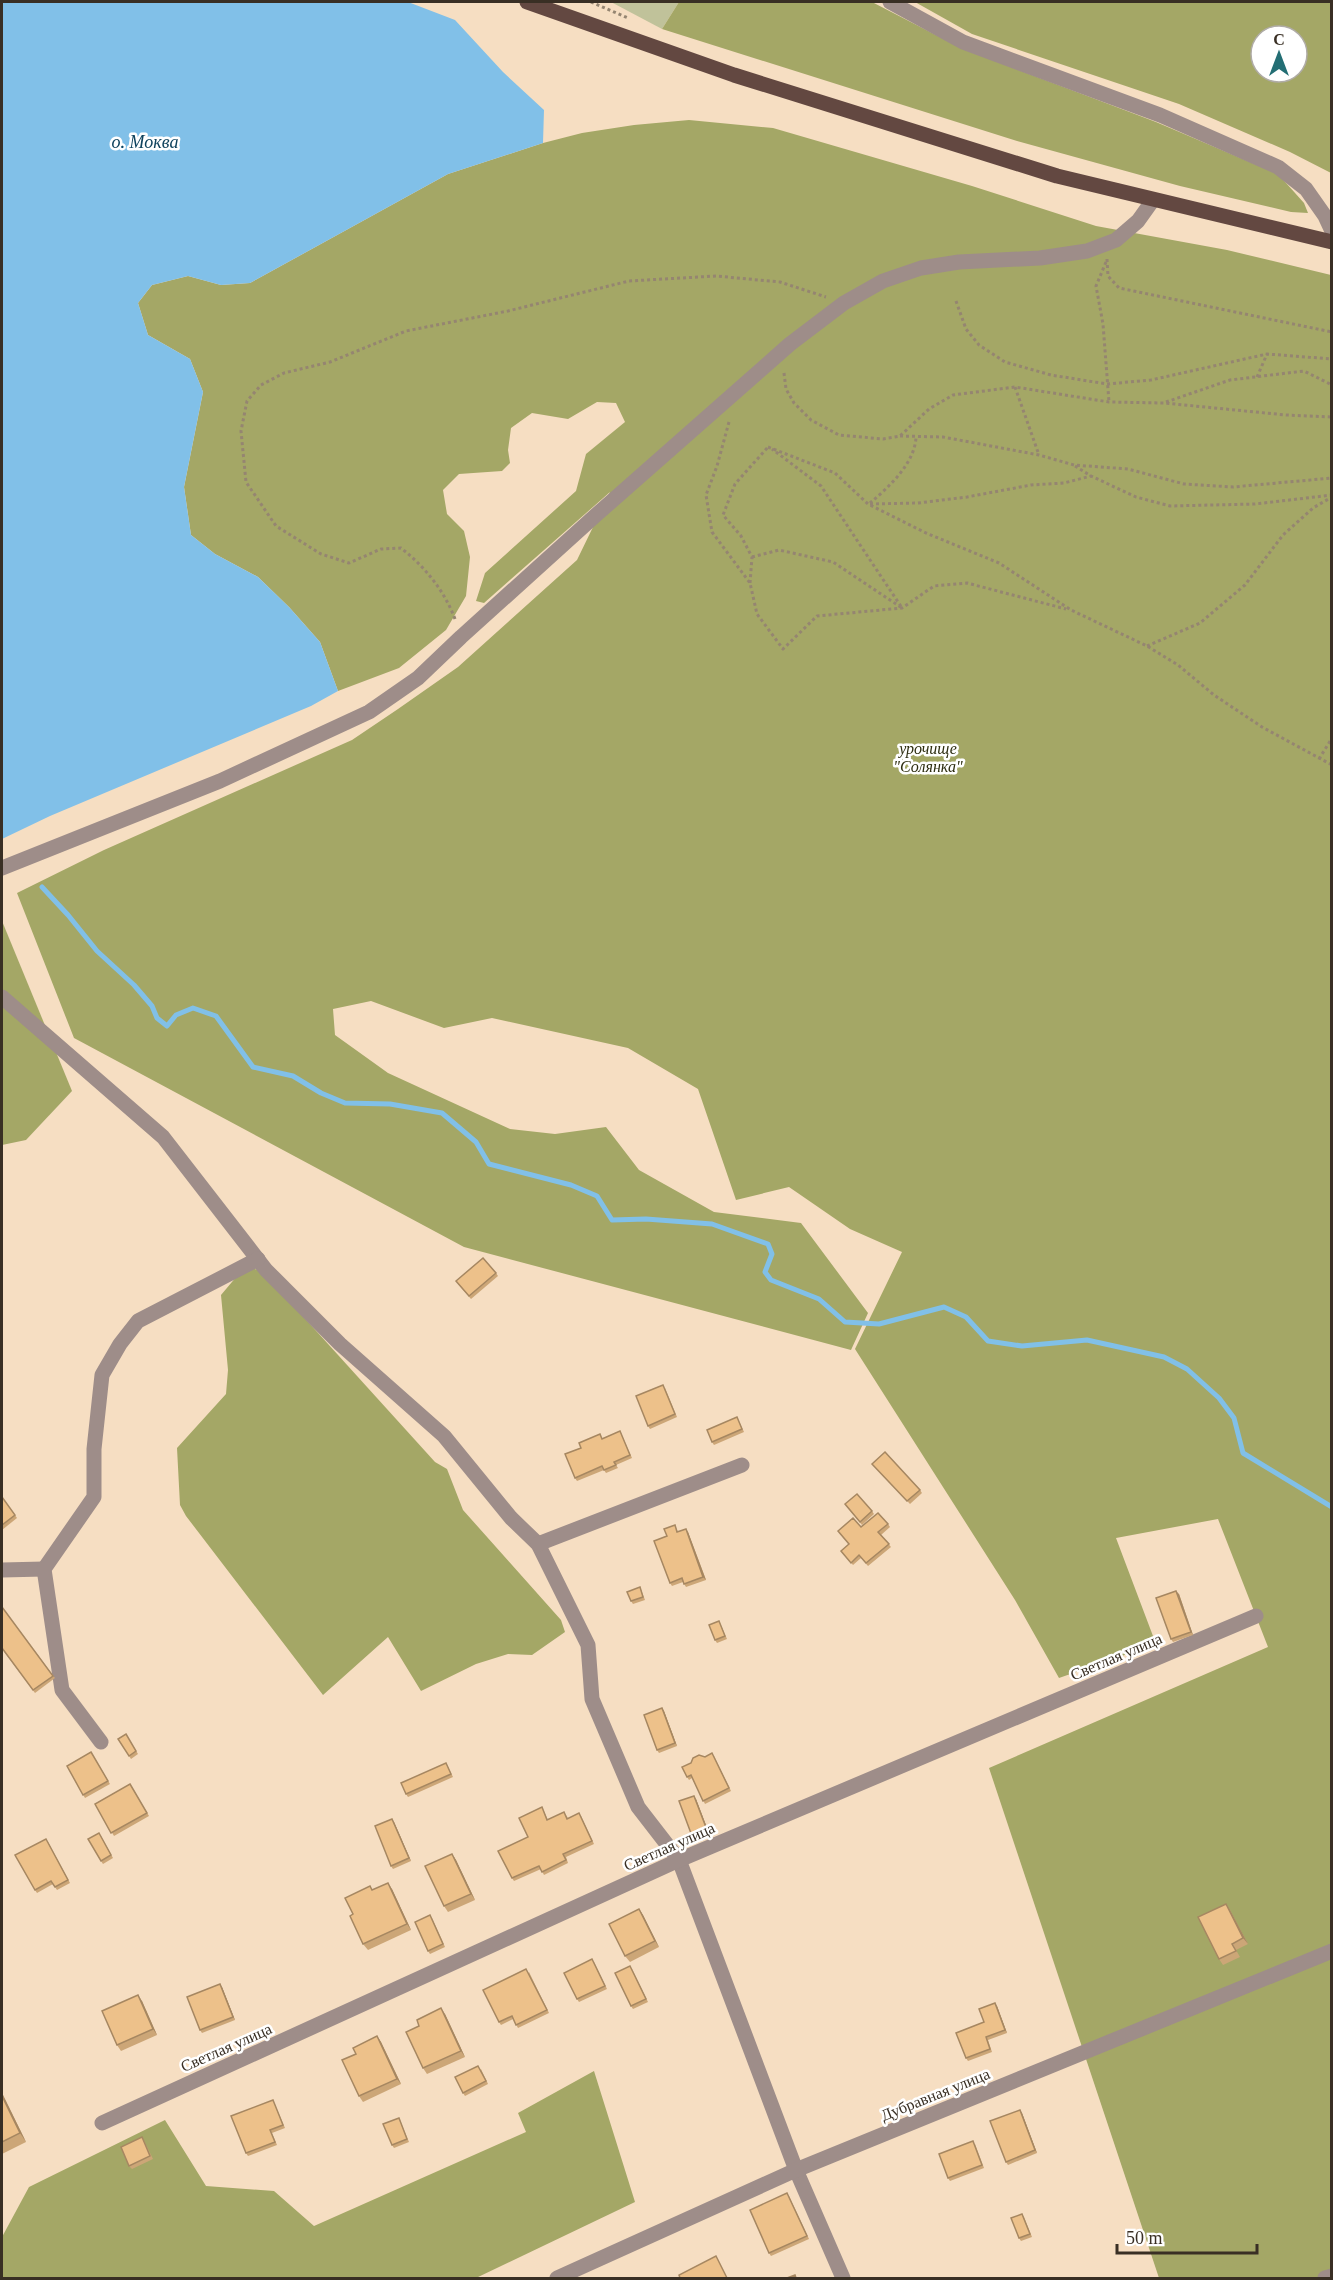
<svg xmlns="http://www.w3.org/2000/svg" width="1333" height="2280" font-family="'Times New Roman',serif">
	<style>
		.green { fill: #c0c29a }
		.forest { fill: #a4a766; fill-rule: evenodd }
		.water { fill: #81c0e8 }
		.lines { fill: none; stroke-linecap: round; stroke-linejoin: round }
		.stream { stroke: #81c0e8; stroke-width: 5 }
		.path { stroke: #958571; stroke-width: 3; stroke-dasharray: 3 3; stroke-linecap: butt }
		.minor { stroke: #9e8d89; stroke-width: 15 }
		.major { stroke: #634841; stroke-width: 15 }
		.wall { fill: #cca677 }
		.shaded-wall { fill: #a68761 }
		.building { fill: #edc18a; stroke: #a68761; stroke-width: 1.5 }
		.labels { text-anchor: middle; stroke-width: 5; stroke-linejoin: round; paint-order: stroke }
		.park-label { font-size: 16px; font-style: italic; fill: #2d2d10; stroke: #fff }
		.street-label { font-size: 16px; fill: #392f24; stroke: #fff }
		.water-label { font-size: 18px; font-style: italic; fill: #10435e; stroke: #fff }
	</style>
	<rect width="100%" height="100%" fill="#f6dec2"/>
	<polygon class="green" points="611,2 679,2 662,29"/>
	<g class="forest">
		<polygon points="679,2 872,2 963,49 1156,122 1278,174 1304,203 1308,213 1291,212 1180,186 1017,141 662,29"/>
		<path d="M915,2H1331V173L1290,152L1179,104L972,34ZM1261,36H1297V72H1261Z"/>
		<polygon points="689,120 773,128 972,186 1096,226 1227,250 1331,275 1331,2278 1159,2278 989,1768 1268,1647 1218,1519 1116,1538 1156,1644 1059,1678 1015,1600 855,1349 902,1252 850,1229 789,1187 736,1200 698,1089 628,1048 492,1018 444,1028 371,1001 333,1009 335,1035 388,1073 510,1129 555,1134 606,1127 639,1170 714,1212 801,1223 868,1313 851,1350 464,1247 74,1038 17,893 104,850 352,740 398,709 458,667 577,560 610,492 484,603 476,601 485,573 576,491 586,454 625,422 616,403 597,402 568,419 532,413 511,428 508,450 510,463 502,471 459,474 443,490 447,514 464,531 470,557 466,596 446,630 399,668 338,691 320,642 289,607 258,577 215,554 191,535 184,487 203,392 190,359 148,335 138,303 152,285 188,276 221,285 250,283 448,174 543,143 582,133 634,125"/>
		<polygon points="2,921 72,1091 26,1140 2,1145"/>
		<polygon points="248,1268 261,1270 435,1462 447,1469 463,1510 561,1620 565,1632 532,1655 508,1654 476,1664 421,1691 388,1637 323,1695 186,1516 180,1505 177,1448 226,1394 228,1370 221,1295 237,1276"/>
		<polygon points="594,2071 635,2202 476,2278 2,2278 2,2237 29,2187 165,2120 206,2186 274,2191 314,2226 526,2132 518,2113"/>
	</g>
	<polygon class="water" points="2,2 408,2 455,20 503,72 544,110 543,143 448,174 250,283 221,285 188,276 152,285 138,303 148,335 190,359 203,392 184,487 191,535 215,554 258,577 289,607 320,642 338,691 311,706 50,816 2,839"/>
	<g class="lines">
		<polyline class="stream" points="42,887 68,915 97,951 134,985 152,1006 157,1018 167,1026 176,1015 193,1008 216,1016 253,1067 293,1076 321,1093 345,1103 390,1104 442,1113 476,1142 489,1164 571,1185 597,1196 612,1220 646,1219 712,1224 768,1244 772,1254 765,1272 771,1280 819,1299 845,1322 879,1324 944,1307 966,1317 988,1341 1022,1346 1087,1340 1164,1357 1187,1369 1219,1398 1234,1418 1243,1453 1332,1507"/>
		<g class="path">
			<polyline points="591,2 628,18"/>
			<polyline points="1107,259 1108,276 1119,288 1332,332"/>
			<polyline points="1106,262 1096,286 1103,324 1109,402"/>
			<polyline points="956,301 966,329 979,345 1005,362 1051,375 1107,384 1151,380 1267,354 1332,359"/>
			<polyline points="784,373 786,389 794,403 811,420 839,435 883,439 900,436 929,409 953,395 1015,387 1109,402 1164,403 1286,415 1332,417"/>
			<polyline points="1257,377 1267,354"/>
			<polyline points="1015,387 1039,455"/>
			<polyline points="1166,402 1230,380 1304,371 1332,385"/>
			<polyline points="729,422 717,466 706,495 712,532 750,583 757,614 783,649 817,616 902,608 934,586 967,583 1066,609"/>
			<polyline points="900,436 943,437 1039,455 1074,465 1128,469 1184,484 1233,487 1332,478"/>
			<polyline points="768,447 835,473 868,504 926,533 999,563 1071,610 1147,646 1178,665 1214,695 1262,727 1332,765"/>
			<polyline points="1075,466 1091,476 1136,497 1170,506 1255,504 1332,495"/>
			<path d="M870,503C889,487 915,463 916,437"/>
			<polyline points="870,504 918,503 967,497 1031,485 1064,483 1091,476"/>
			<polyline points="752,557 779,550 833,562 902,608 821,486 772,449"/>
			<polyline points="750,583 752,557 741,536 723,515 735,484 768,447"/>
			<path d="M455,619C444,590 425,567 401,548L381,549L349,563L321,554L276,526L246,482L241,431L247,401L261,385L284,373L330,362L406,331L508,311L629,281L716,276L780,282L826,297"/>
			<polyline points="1147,646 1200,623 1245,585 1283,535 1313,508 1332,497"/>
			<polyline points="1319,759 1332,738"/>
		</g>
		<g class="minor">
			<polyline points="890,2 963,42 1160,115 1278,167 1306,189 1325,216 1332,231"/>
			<polyline points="2,868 220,781 369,712 418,678 461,637 596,515 790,344 844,303 883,281 921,268 959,262 1040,258 1087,251 1116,240 1138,221 1153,200"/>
			<polyline points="2,997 163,1137 266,1270 340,1344 444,1436 511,1518 538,1544 588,1645 592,1699 638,1807 679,1860 796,2170 843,2278"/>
			<polyline points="538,1544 742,1465"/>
			<polyline points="2,1570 44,1569"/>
			<polyline points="101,1742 62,1690 44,1569 94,1497 94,1449 102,1375 120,1344 138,1321 258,1259"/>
			<polyline points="102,2123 679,1860 1256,1616"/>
			<polyline points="557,2278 796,2170 1332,1951"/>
			<polyline points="1325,2278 1332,2276"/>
		</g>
		<polyline class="major" points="527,2 734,75 1057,176 1332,242"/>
	</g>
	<g class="wall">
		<polygon points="496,1273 498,1276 471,1299 458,1284"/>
		<polygon points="665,1388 677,1417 650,1429 648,1426"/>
		<polygon points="737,1417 744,1432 714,1445 712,1442"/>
		<polygon points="620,1431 632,1458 616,1465 618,1468 606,1473 604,1470 577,1481 575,1478 603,1438"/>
		<polygon points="872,1464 920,1490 922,1493 910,1504"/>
		<polygon points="2,1497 17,1518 2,1530"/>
		<polygon points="847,1507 872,1511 874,1514 862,1525"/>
		<polygon points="888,1524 890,1527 881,1535 891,1547 868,1566 861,1558 853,1565 841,1551 849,1544 861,1527"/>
		<polygon points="675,1525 678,1532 688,1532 706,1580 686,1587 683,1582 672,1586 670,1583 667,1536"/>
		<polygon points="640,1587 645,1600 633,1604 631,1601"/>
		<polygon points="1179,1594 1193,1635 1173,1642 1171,1639"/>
		<polygon points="2,1607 55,1678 35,1693 2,1649"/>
		<polygon points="719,1621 727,1639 717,1643 715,1640"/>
		<polygon points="662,1708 664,1711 677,1746 659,1753 657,1750"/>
		<polygon points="126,1734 138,1754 131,1759 118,1739"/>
		<polygon points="91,1752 110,1784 85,1798 67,1766"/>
		<polygon points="714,1756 731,1791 705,1804 692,1778 689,1780 687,1777 705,1757"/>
		<polygon points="446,1763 453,1777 408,1797 406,1794"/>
		<polygon points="130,1784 149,1816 114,1836 95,1804"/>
		<polygon points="696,1799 709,1833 694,1839 692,1836"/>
		<polygon points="542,1807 548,1820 564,1812 568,1818 581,1816 594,1844 566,1857 568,1863 544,1875 541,1869 514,1881 512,1878 528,1837"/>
		<polygon points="394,1822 411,1861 393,1869 391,1866"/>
		<polygon points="101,1836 113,1858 103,1864 101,1861"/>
		<polygon points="48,1842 70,1883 57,1890 53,1884 37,1893 35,1890"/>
		<polygon points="452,1854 456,1860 475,1900 448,1912 444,1906"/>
		<polygon points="392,1889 411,1930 368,1950 363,1944 353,1914 373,1890"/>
		<polygon points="1226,1904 1230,1910 1248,1944 1236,1950 1240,1957 1223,1965 1219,1959"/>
		<polygon points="639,1909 643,1915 659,1947 630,1962 625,1956"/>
		<polygon points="432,1918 445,1947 430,1954 428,1951"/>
		<polygon points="594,1962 607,1989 579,2002 577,1999"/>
		<polygon points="632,1969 648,2002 633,2009 631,2006"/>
		<polygon points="529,1972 549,2013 518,2028 513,2019 501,2025 499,2022"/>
		<polygon points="222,1987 235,2020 202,2033 200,2030"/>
		<polygon points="142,2001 157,2035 121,2051 117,2045"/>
		<polygon points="997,2006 1007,2033 988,2040 992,2052 968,2061 966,2058 984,2022"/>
		<polygon points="445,2014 465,2057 427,2074 423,2068"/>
		<polygon points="377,2036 381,2042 401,2084 363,2102 359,2096 356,2054"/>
		<polygon points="481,2069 488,2084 465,2096 463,2093"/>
		<polygon points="2,2093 26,2142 2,2154"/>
		<polygon points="273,2100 285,2128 272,2133 277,2145 248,2156 246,2153"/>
		<polygon points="1020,2110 1022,2113 1037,2153 1008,2165 1006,2162"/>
		<polygon points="399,2118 409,2142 394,2148 392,2145"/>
		<polygon points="142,2137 153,2159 132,2169 129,2166"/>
		<polygon points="975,2144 984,2168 950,2181 948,2178"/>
		<polygon points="789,2196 809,2239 771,2256 769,2253"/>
		<polygon points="1022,2214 1024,2217 1032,2237 1021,2241 1019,2238"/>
	</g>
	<g class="shaded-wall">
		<polygon points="686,1529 688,1532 706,1580 703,1577"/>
		<polygon points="1176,1591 1179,1594 1193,1635 1191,1632"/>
		<polygon points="662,1708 664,1711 677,1746 675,1743"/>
		<polygon points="694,1796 696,1799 709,1833 707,1830"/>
		<polygon points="392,1819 394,1822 411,1861 409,1858"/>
		<polygon points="452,1854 456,1860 475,1900 471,1894"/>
		<polygon points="388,1883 392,1889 411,1930 407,1924"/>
		<polygon points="1226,1904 1230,1910 1248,1944 1243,1938"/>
		<polygon points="639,1909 643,1915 659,1947 655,1941"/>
		<polygon points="220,1984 222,1987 235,2020 233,2017"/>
		<polygon points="138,1995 142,2001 157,2035 153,2029"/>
		<polygon points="995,2003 997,2006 1007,2033 1005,2030"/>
		<polygon points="441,2008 445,2014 465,2057 461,2051"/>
		<polygon points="377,2036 381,2042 401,2084 397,2079"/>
		<polygon points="2,2093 26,2142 20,2133 2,2096"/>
		<polygon points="1020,2110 1022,2113 1037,2153 1035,2150"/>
	</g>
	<g class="building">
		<polygon points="483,1258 496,1273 469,1296 456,1281"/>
		<polygon points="663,1385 675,1414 648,1426 636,1396"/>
		<polygon points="737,1417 742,1429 712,1442 707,1430"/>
		<polygon points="620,1431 630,1455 614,1462 616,1465 604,1470 602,1466 575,1478 565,1454 581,1448 579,1443 600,1434 602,1439"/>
		<polygon points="885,1452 920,1490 907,1501 872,1464"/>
		<polygon points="857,1494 872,1511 860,1522 845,1504"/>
		<polygon points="2,1497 15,1515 2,1525"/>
		<polygon points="878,1513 888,1524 878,1532 889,1544 866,1563 859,1555 851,1563 841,1551 849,1544 838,1531 853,1518 861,1527"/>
		<polygon points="675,1525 677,1532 686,1529 703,1577 684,1584 682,1578 670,1583 654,1541 667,1536 664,1529"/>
		<polygon points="640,1587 643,1597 631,1601 627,1592"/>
		<polygon points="1176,1591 1191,1632 1171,1639 1156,1598"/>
		<polygon points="2,1607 53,1676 33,1690 2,1648"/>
		<polygon points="719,1621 725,1636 715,1640 709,1625"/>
		<polygon points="662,1708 675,1743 657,1750 644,1715"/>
		<polygon points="126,1734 136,1751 129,1756 118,1739"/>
		<polygon points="91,1752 108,1781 83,1795 67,1766"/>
		<polygon points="712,1753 729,1788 703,1801 691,1775 687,1777 682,1767 691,1763 693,1758 699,1755 705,1757"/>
		<polygon points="446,1763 451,1774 406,1794 401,1783"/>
		<polygon points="130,1784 147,1813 111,1833 95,1804"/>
		<polygon points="694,1796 707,1830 692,1836 679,1801"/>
		<polygon points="542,1807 547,1820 564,1812 567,1819 579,1813 592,1841 563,1854 566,1860 542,1872 539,1866 512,1878 498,1851 528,1837 519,1818"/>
		<polygon points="392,1819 409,1858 391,1866 375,1826"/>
		<polygon points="99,1833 111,1855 101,1861 88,1839"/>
		<polygon points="46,1839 68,1880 55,1887 51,1881 35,1890 15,1855"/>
		<polygon points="452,1854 471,1894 444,1906 425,1866"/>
		<polygon points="388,1883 407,1924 363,1944 350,1916 353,1914 345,1898 370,1886 372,1890"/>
		<polygon points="1226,1904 1243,1938 1232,1944 1236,1951 1219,1959 1198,1917"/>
		<polygon points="639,1909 655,1941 625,1956 609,1924"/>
		<polygon points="430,1915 443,1944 428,1951 415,1922"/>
		<polygon points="592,1959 605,1986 577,1999 564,1973"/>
		<polygon points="630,1966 646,1999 631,2006 615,1973"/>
		<polygon points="526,1969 547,2010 516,2025 512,2016 499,2022 483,1990"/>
		<polygon points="220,1984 233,2017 200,2030 187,1997"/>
		<polygon points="138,1995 153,2029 117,2045 102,2011"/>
		<polygon points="995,2003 1005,2030 986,2037 990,2049 966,2058 956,2033 984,2022 979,2009"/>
		<polygon points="441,2008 461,2051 423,2068 406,2032 419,2026 417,2020"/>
		<polygon points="377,2036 397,2079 359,2096 342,2060 356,2054 353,2048"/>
		<polygon points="478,2066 486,2081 463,2093 455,2077"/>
		<polygon points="2,2096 20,2133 2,2142"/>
		<polygon points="273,2100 283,2125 270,2130 275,2142 246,2153 231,2116"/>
		<polygon points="1020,2110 1035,2150 1006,2162 990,2121"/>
		<polygon points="399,2118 407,2139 392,2145 383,2124"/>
		<polygon points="142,2137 150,2156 129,2166 121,2147"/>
		<polygon points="973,2141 982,2165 948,2178 939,2154"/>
		<polygon points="787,2193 807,2236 769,2253 750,2210"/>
		<polygon points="1022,2214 1030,2234 1019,2238 1011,2218"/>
		<polygon points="716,2256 727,2278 680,2278 679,2275"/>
		<polygon points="795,2275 796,2278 787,2278"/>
	</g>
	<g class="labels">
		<g class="park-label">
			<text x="928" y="754">урочище<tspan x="928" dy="18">"Солянка"</tspan></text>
		</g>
		<g class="street-label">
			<text transform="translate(1116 1656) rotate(-23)" y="6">Светлая улица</text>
			<text transform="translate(669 1846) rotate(-24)" y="6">Светлая улица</text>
			<text transform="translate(226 2047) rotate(-24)" y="6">Светлая улица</text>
			<text transform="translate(935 2094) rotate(-22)" y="6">Дубравная улица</text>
		</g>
		<g class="water-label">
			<text x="145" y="148">о. Моква</text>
		</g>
	</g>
	<rect width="1333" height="2280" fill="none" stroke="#392f24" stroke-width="6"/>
	<g transform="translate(1279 54)"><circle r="28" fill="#ffffff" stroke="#b0aca7" stroke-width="1.5"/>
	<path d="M0-4.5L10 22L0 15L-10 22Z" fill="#236e74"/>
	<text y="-9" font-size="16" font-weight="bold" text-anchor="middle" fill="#392f24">С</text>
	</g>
	<path d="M1117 2244v9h140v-9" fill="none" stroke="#392f24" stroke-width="3"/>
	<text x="1126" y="2244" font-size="18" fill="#392f24" stroke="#ffffff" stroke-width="4.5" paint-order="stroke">50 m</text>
</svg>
